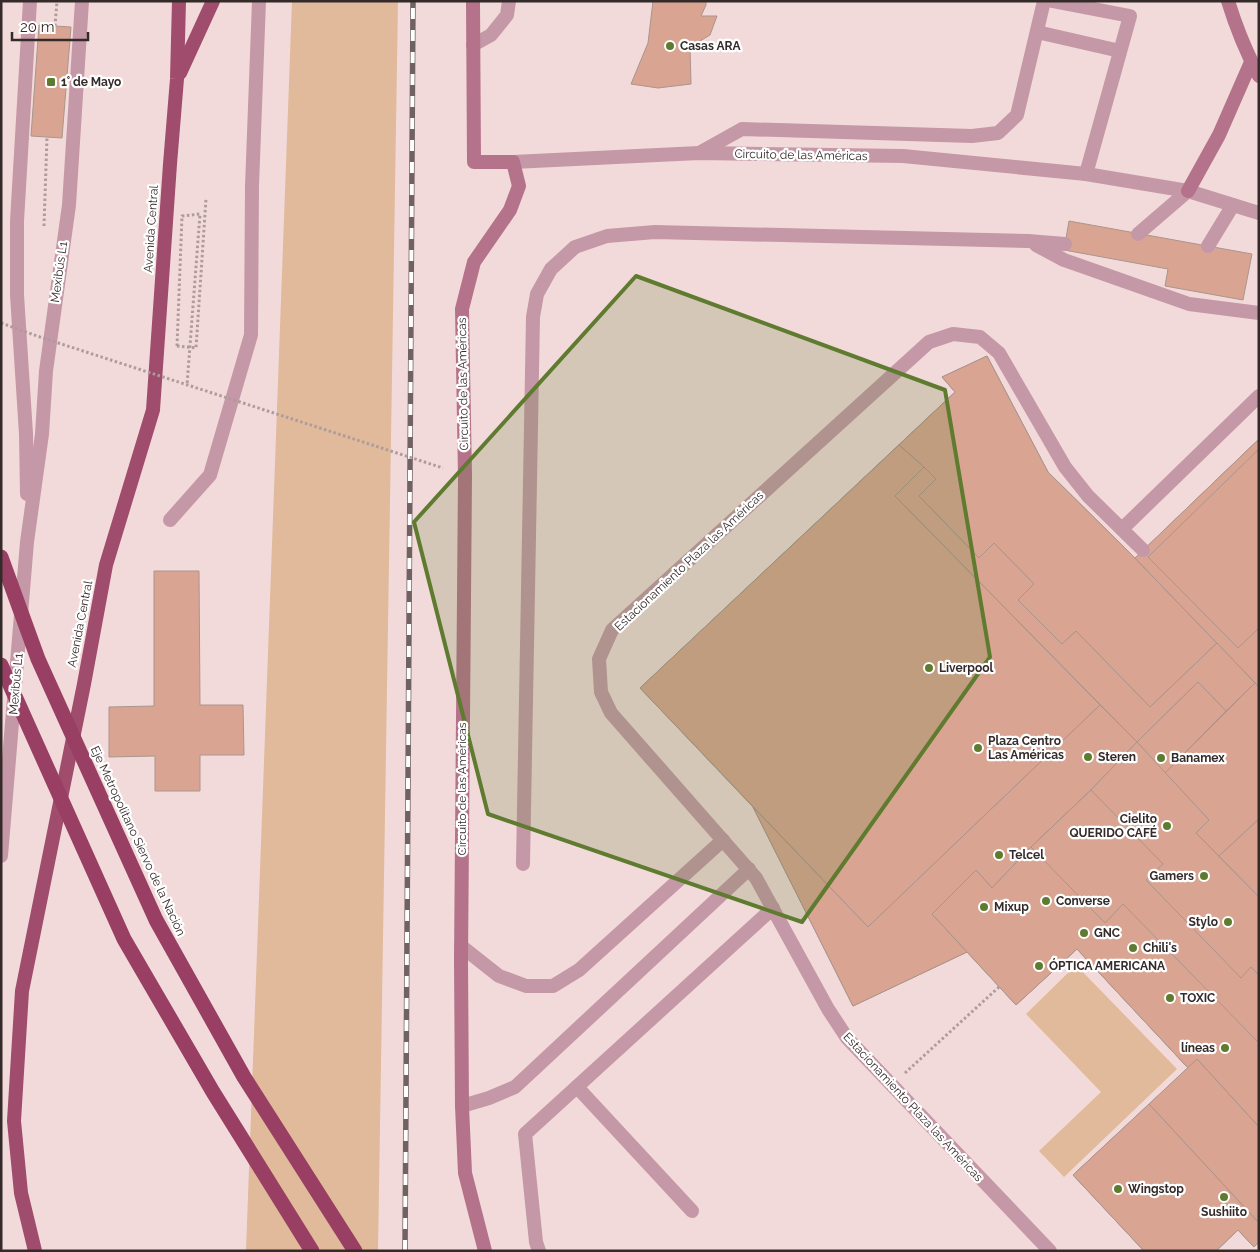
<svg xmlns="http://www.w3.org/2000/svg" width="1260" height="1252" font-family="Raleway,sans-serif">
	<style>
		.green { fill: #e0ba9a }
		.building { fill: #d9a592; stroke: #aa958e }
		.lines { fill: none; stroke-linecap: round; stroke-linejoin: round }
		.path { stroke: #af9b9b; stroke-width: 3; stroke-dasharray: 2.5 2.5; stroke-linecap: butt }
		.service { stroke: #c598a7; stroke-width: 14 }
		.tertiary { stroke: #c598a7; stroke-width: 14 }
		.secondary { stroke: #b4738a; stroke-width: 14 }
		.trunk { stroke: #a04c6d; stroke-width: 14 }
		.rail-casing { stroke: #716262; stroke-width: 5.5 }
		.rail { stroke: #fff; stroke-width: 4; stroke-dasharray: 11; stroke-linecap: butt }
		.path-bridge { stroke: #af9b9b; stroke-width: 3; stroke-dasharray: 2.5 2.5; stroke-linecap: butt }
		.motorway-bridge { stroke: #993f64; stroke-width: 15 }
		.marked { fill: #5e7b30; fill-opacity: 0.2; stroke: #5e7b30; stroke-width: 4; stroke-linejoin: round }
		.poi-dot { fill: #5e7b30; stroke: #fff; stroke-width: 2 }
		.labels { text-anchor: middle; stroke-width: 4.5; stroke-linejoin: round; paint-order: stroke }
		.poi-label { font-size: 12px; font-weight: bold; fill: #342a2a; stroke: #fff; text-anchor: start }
		.street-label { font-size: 12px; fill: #342a2a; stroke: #fff }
	</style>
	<rect width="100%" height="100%" fill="#f3dada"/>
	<g class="green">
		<polygon points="292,1 398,1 378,1251 246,1251"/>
		<polygon points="1076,965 1177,1069 1064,1177 1039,1151 1101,1092 1026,1014"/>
	</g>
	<g class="building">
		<polygon points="653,1 706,1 706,5 701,16 717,16 710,35 690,47 691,84 658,88 631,84 648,43"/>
		<polygon points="39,25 71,27 62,138 31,136"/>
		<polygon points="1069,221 1252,254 1243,300 1165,286 1168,269 1064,250"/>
		<polygon points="987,356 1048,472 1135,558 1259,687 1259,1242 1254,1247 1238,1230 1216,1251 1144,1251 1073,1175 1188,1068 1077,949 1016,1005 967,952 853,1006 753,807 640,688 955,392 942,377"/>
		<polygon points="987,356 1048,472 1135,558 1217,643 1150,707 1076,631 1062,644 1018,600 1034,584 994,543 979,558 919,496 936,479 924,467 899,445 955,392 942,377"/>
		<polygon points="1259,439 1259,687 1135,558"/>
		<polygon points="1259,439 1259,687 1135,558"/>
		<polygon points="899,445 924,467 895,496 1100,705 868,927 640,688"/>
		<polygon points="1259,449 1259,628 1238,648 1148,557"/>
		<polygon points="924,467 936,479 919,496 979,558 994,543 1034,584 1018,600 1062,644 1076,631 1150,707 1217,643 1255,683 1226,711 1198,682 1137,742 895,496"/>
		<polygon points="154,571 199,571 200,705 243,705 244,755 200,755 200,791 155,791 155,756 109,757 109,707 154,706"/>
		<polygon points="1198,682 1226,711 1165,773 1137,742"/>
		<polygon points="1255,683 1259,687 1259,819 1219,856 1196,833 1209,820 1165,773"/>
		<polygon points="1100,705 1137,742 1091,790 1031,847 992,888 976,870 932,914 967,952 853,1006 753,807 868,927"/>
		<polygon points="1137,742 1209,820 1196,833 1259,897 1259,1127 1197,1059 1188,1068 1077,949 1016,1005 932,914 976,870 992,888 1031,847 1091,790"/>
		<polygon points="1091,790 1163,864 1146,880 1241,978 1251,967 1259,975 1259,1043 1123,904 1105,923 1031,847"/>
		<polygon points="1259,819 1259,897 1219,856"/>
		<polygon points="1197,1059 1259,1127 1259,1223 1149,1104"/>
		<polygon points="1149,1104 1259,1223 1259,1242 1254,1247 1238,1230 1216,1251 1144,1251 1073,1175"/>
	</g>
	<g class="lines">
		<g class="path">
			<polyline points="55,26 57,1"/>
			<polyline points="44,226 47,137"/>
			<polyline points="177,346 196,348 206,199"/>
			<polyline points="905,1073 999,987"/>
		</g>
		<g class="service">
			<polyline points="1052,1 1130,16 1086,174"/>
			<polyline points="1037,32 1120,51"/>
			<polyline points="473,45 491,35 507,15 509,1"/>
			<polyline points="699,153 742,129 972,136 998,133 1017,115 1044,1"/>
			<polyline points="1138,234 1188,191"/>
			<polyline points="1036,245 1064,260 1189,304 1259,313"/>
			<polyline points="1208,246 1233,205"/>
			<polyline points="27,494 26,434 17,295 17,221 30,1"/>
			<polyline points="170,520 210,475 251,335 252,186 259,1"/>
			<polyline points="1122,529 1259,396"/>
			<polyline points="1,856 27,542 42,434 46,371 69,205 82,1"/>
			<polyline points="523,864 533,317 537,294 551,269 575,247 607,236 655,232 1028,241 1065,244"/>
			<polyline points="461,946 499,976 526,986 553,986 579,970 723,840"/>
			<polyline points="577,1087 692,1211"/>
			<polyline points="462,1106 489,1098 515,1087 749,869"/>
			<polyline points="539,1251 536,1242 525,1134 773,908"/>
			<polyline points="1050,1251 847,1038 828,1009 756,878 611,713 601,692 599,659 612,630 929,342 953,334 980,337 999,353 1065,467 1088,496 1143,550"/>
		</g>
		<polyline class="tertiary" points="513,162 699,153 903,156 1086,174 1188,191 1259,213"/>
		<g class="secondary">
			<polyline points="473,1 474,162 513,162 519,186 510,210 474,262 462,309 465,476 461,960 462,1106 465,1173 485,1251"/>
			<path d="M1228,1C1236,27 1246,52 1259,76"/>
			<polyline points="1188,191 1219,135 1251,62"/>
		</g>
		<g class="trunk">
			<polyline points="180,73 213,1"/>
			<polyline points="35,1251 21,1193 14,1121 22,991 84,684 106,565 153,410 170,164 177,79 179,1"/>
		</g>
		<defs>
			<polyline id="rail" points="405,1251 413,1"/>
		</defs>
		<use href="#rail" class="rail-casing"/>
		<use href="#rail" class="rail"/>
		<g class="path-bridge">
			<polyline points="1,323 40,337 443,468"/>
			<polyline points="177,346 182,216 200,214 187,385"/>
		</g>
		<g class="motorway-bridge">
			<polyline points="1,557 38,659 156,920 244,1077 355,1251"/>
			<polyline points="1,665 124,939 213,1092 312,1251"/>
		</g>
	</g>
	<path class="marked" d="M636,276L945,390L990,657L802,922L488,814L414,522Z"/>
	<g class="poi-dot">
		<circle cx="670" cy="46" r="5"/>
		<rect x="46" y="77" width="10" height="10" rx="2.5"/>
		<circle cx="929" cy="668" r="5"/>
		<circle cx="978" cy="748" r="5"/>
		<circle cx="1088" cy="757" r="5"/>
		<circle cx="1161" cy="758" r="5"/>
		<circle cx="1167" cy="826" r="5"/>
		<circle cx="999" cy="855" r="5"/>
		<circle cx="1204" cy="876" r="5"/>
		<circle cx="1046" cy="901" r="5"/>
		<circle cx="984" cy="907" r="5"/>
		<circle cx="1228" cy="922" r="5"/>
		<circle cx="1084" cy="933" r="5"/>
		<circle cx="1133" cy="948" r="5"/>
		<circle cx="1039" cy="966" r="5"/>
		<circle cx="1170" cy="998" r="5"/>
		<circle cx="1225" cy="1048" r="5"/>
		<circle cx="1118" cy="1189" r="5"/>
		<circle cx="1224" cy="1197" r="5"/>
	</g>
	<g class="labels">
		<g class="poi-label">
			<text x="680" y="50">Casas ARA</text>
			<text x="61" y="86">1° de Mayo</text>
			<text x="939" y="672">Liverpool</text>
			<text x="988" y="745">Plaza Centro<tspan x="988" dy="14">Las Américas</tspan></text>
			<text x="1098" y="761">Steren</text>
			<text x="1171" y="762">Banamex</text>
			<text x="1157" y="823" text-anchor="end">Cielito<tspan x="1157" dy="14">QUERIDO CAFÉ</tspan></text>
			<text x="1009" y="859">Telcel</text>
			<text x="1194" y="880" text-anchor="end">Gamers</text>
			<text x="1056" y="905">Converse</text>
			<text x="994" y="911">Mixup</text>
			<text x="1218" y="926" text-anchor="end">Stylo</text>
			<text x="1094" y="937">GNC</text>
			<text x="1143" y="952">Chili's</text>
			<text x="1049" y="970">ÓPTICA AMERICANA</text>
			<text x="1180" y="1002">TOXIC</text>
			<text x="1215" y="1052" text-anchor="end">líneas</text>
			<text x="1128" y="1193">Wingstop</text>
			<text x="1224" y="1216" text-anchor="middle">Sushiito</text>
		</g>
		<g class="street-label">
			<text transform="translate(801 155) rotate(1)" y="4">Circuito de las Américas</text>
			<text transform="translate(151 229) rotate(-86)" y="4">Avenida Central</text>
			<text transform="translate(59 272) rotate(-82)" y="4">Mexibús L1</text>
			<text transform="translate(463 384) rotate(-91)" y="4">Circuito de las Américas</text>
			<text transform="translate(689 561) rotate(-43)" y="4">Estacionamiento Plaza las Américas</text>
			<text transform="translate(80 624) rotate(-79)" y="4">Avenida Central</text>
			<text transform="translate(16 684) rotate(-85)" y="4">Mexibús L1</text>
			<text transform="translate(462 789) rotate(-90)" y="4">Circuito de las Américas</text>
			<text transform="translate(138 841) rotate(65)" y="4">Eje Metropolitano Siervo de la Nación</text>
			<text transform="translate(913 1107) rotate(47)" y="4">Estacionamiento Plaza las Américas</text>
		</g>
	</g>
	<rect width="1260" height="1252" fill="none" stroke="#342a2a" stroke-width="5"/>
	<path d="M12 32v8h76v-8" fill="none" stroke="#342a2a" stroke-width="2.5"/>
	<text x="20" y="32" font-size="15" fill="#342a2a" stroke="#ffffff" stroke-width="4" paint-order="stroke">20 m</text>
</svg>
